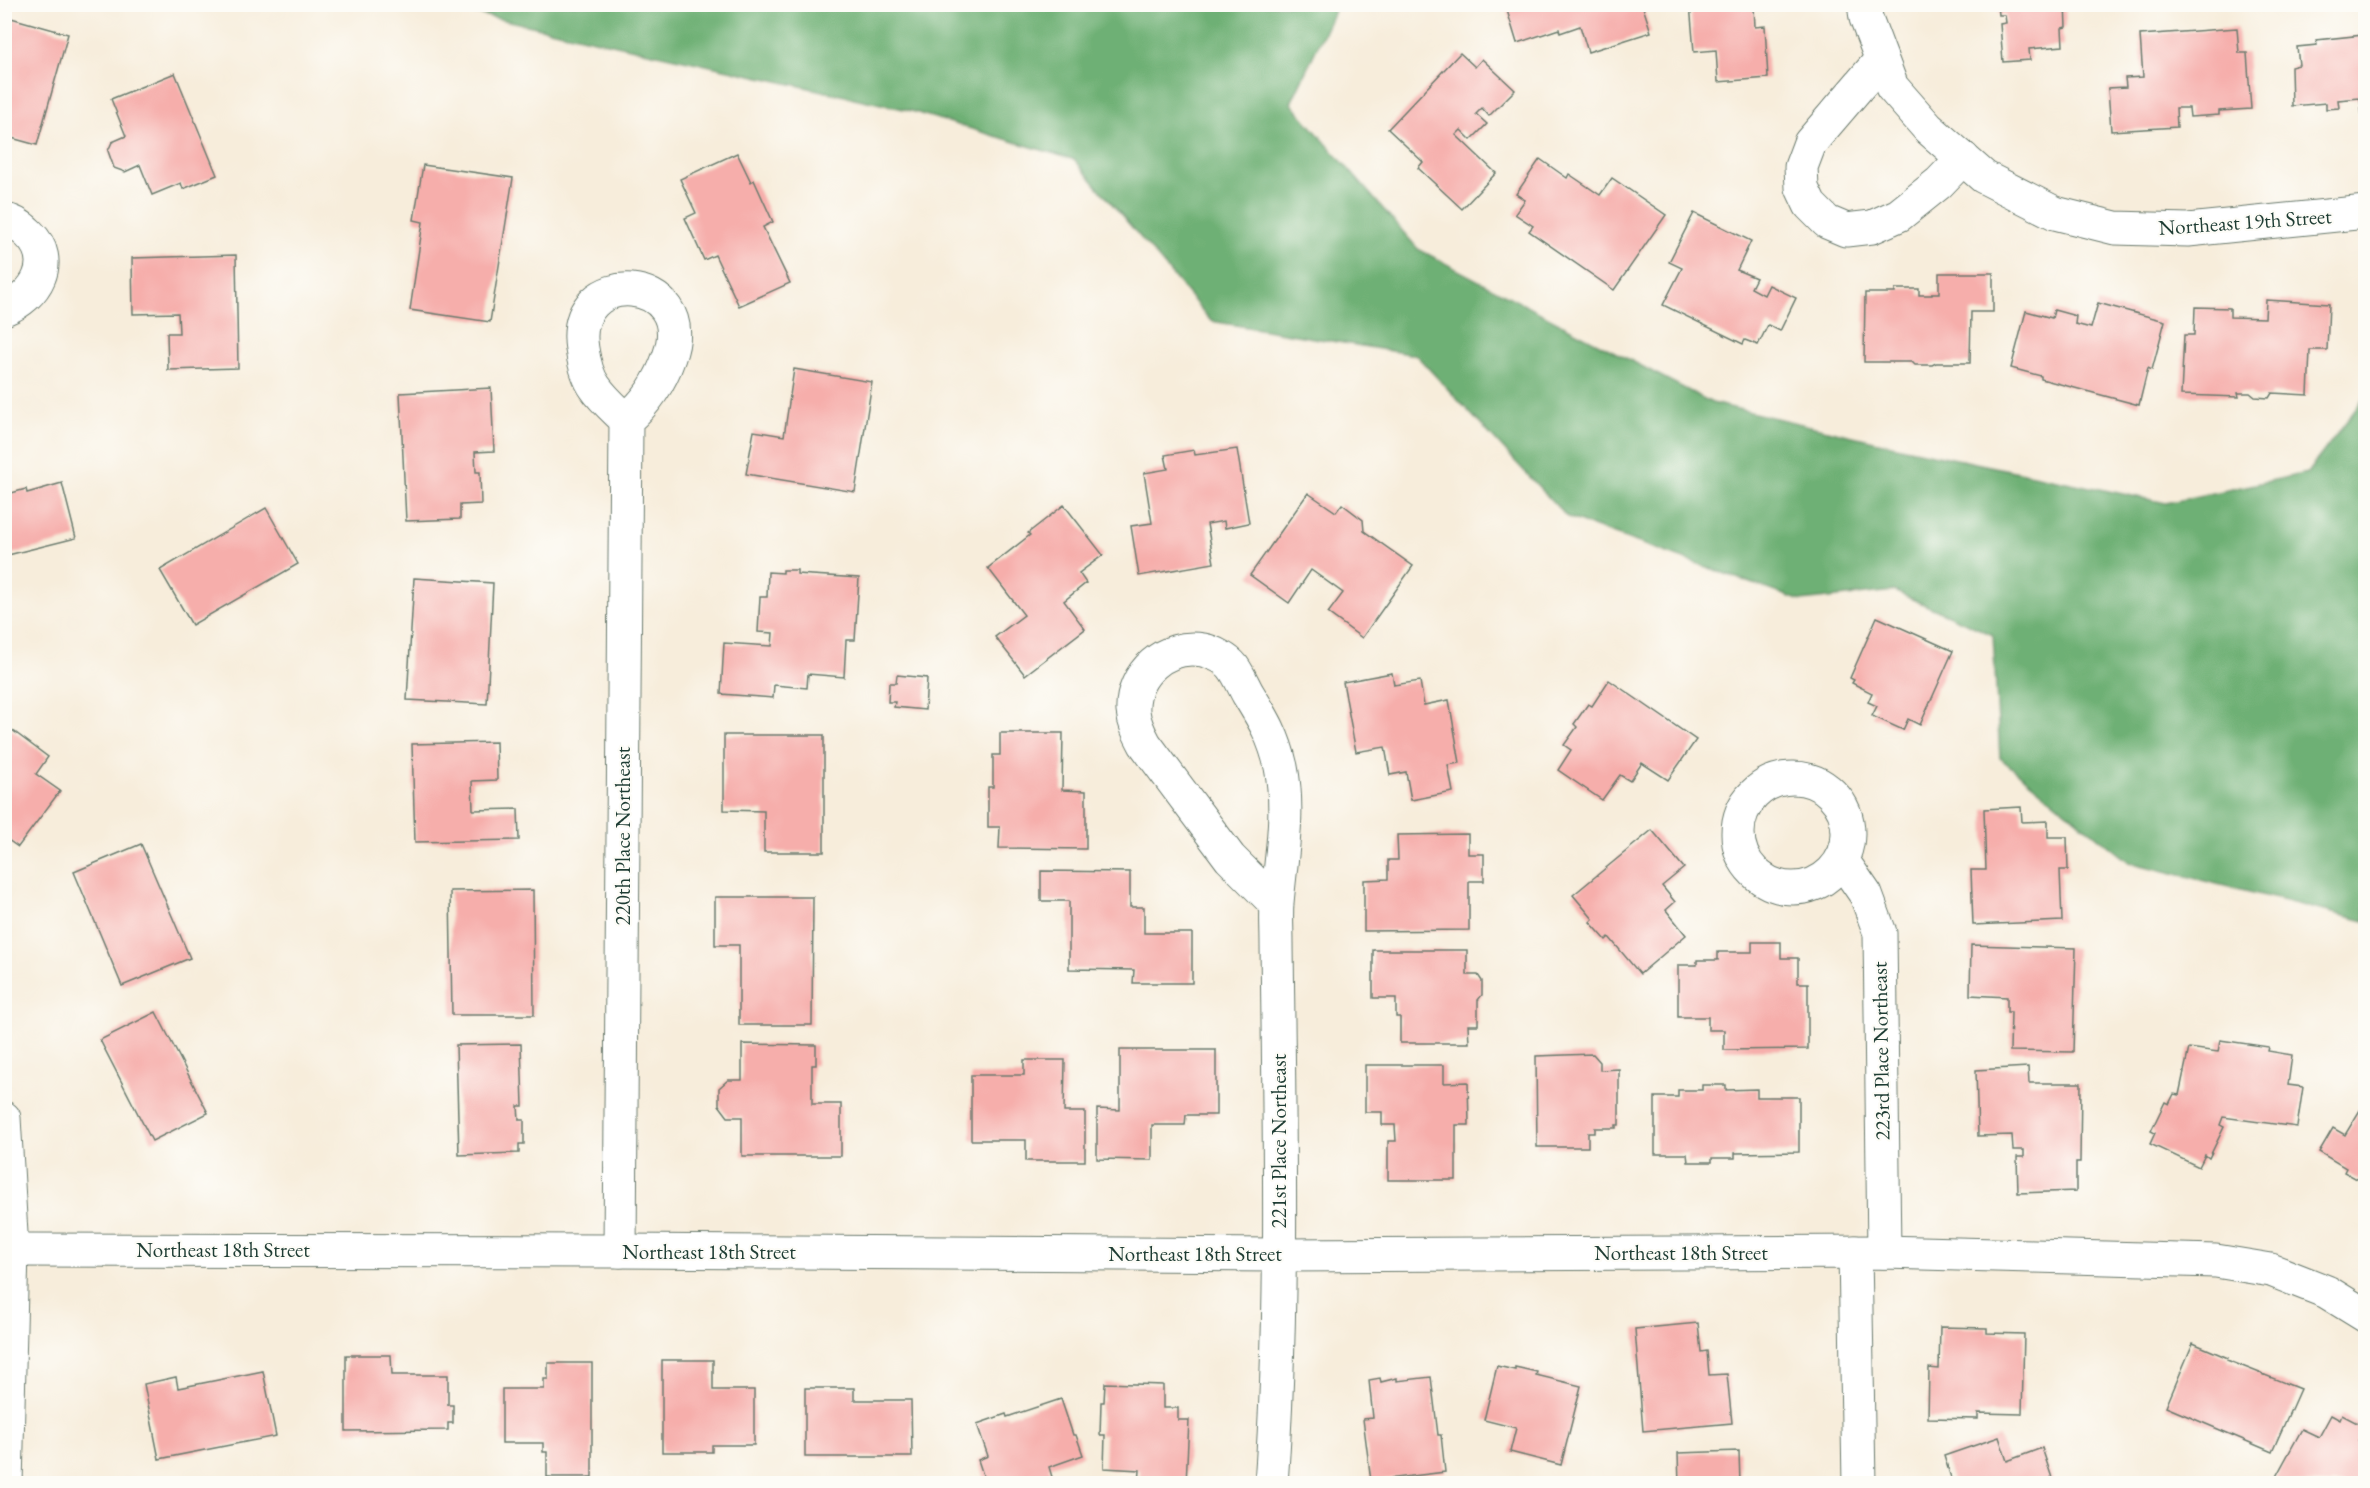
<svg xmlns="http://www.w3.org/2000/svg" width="2370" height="1488" font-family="'EB Garamond',serif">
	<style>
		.forest { fill: #6eb074; stroke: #467654; stroke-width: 1.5 }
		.building { fill: #f6aeab }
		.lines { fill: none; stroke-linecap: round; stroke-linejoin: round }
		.street-casing { stroke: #6b7b6e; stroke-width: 35 }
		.street { stroke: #fff; stroke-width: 33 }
		.labels { text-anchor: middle; stroke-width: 4.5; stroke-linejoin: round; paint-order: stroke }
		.street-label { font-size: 21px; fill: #1f3d34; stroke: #fdfcf7 }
	</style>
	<rect width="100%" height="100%" fill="#fdfcf7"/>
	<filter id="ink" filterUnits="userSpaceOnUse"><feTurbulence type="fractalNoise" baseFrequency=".0167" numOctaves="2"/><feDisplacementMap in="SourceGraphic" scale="12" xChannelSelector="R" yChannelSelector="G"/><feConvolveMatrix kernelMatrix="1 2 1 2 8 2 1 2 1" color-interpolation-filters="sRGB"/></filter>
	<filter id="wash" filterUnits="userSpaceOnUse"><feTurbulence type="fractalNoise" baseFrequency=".008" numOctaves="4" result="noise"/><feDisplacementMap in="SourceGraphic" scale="24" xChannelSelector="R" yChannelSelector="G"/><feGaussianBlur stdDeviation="1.35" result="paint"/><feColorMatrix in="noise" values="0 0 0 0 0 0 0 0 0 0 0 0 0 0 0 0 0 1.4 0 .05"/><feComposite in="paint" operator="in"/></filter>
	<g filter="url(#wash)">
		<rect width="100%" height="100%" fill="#f7eddb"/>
		<polygon class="forest" points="422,5 1337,5 1291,103 1418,249 1712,403 1904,448 2166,503 2307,473 2365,397 2365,921 2129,862 2000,758 1993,635 1894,591 1801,601 1567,517 1416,355 1211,321 1075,160 908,110 473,13"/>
		<g id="blocks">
			<g class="building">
				<polygon points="1513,4 1642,4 1651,32 1588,52 1580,26 1560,33 1559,29 1517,43 1506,7"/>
				<polygon points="1690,4 1764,4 1764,6 1754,7 1755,27 1765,26 1768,78 1718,82 1716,50 1694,52"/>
				<polygon points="1998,4 2065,4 2066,27 2062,28 2063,46 2029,49 2030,60 2003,62 2000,24 2006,23 2005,15 1999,15"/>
				<polygon points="4,16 68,34 37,145 4,136"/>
				<polygon points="2237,28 2239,53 2247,53 2251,109 2219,111 2219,115 2190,117 2189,108 2176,108 2177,127 2111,131 2108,88 2126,87 2125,78 2143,77 2140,35"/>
				<polygon points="2363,32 2366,32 2366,118 2362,118 2360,98 2338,100 2339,108 2326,109 2326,103 2292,106 2291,67 2299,65 2297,47 2317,45 2316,40 2363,35"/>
				<polygon points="1460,53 1475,67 1482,59 1515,90 1489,116 1482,108 1476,114 1487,124 1471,140 1461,130 1456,135 1496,173 1462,209 1418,168 1423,162 1388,129"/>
				<polygon points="175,73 217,175 183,189 181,183 152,195 140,165 125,172 114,168 108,151 112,142 126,136 111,99"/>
				<polygon points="737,153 751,182 754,180 773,222 763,227 790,283 739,306 715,255 704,260 685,218 696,213 680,179"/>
				<polygon points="1540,159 1567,178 1569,174 1600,195 1612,178 1666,215 1614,290 1529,231 1533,226 1515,214 1525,200 1516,194"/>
				<polygon points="423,165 513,178 490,322 410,310 423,222 414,220"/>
				<polygon points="1694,213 1751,241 1737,270 1756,278 1751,288 1764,295 1769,285 1796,298 1780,331 1768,325 1758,345 1745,340 1743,344 1663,305 1682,268 1669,262"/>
				<polygon points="236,255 238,368 168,370 167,333 179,333 178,313 133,314 132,258"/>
				<polygon points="1939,273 1993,273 1993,312 1971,312 1970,363 1936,363 1932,365 1915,365 1912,362 1864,362 1865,293 1895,293 1895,289 1919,289 1919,295 1932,295 1932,293 1939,293"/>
				<polygon points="2266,300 2329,304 2327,350 2310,350 2308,395 2272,393 2269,398 2255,397 2250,393 2238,393 2239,397 2181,395 2184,335 2194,335 2195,307 2230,308 2230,317 2265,318"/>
				<polygon points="2098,303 2165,321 2152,370 2148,368 2139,405 2041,379 2041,376 2011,368 2026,311 2052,318 2054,310 2076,316 2075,324 2091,328"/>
				<polygon points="794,369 872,382 855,492 746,474 754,431 784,436"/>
				<polygon points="491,388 494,451 475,452 476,472 480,472 481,504 460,505 460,519 406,521 400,393"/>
				<polygon points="1237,449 1249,523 1225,528 1224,521 1207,524 1214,563 1139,576 1131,526 1152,523 1144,473 1168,469 1165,455 1194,450 1195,455"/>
				<polygon points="62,483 76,538 4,556 4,495 26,489 27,493"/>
				<polygon points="1308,493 1336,512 1342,504 1363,520 1364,531 1413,566 1362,638 1328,613 1343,593 1311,570 1289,603 1250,575"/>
				<polygon points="1064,505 1103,555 1079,573 1086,583 1064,601 1085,629 1025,675 995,637 1024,615 988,568 1030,535 1028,533"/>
				<polygon points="266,508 298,564 192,625 160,570"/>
				<polygon points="783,570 797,570 797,574 859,578 855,640 846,640 844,677 808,674 807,688 774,685 773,698 721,694 724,643 772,646 773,633 758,632 760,597 767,597 768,572 783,573"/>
				<polygon points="414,578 493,583 487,704 407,700"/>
				<polygon points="1877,617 1953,651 1920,725 1908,719 1903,730 1872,716 1877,706 1868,702 1872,693 1852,683 1854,680 1850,678"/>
				<polygon points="1392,673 1394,685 1420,681 1424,705 1449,700 1460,763 1448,765 1453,792 1411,800 1406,772 1390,775 1385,747 1356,752 1343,682"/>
				<polygon points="897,675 927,678 925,710 894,707 895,702 888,702 889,683 896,683"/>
				<polygon points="1609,680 1696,740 1668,780 1642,763 1630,781 1620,775 1602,800 1558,770 1571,750 1564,745 1577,727 1574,724 1588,704 1592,706"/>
				<polygon points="4,724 48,757 36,774 60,791 18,847 4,837"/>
				<polygon points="1000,733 1063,733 1062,790 1086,791 1086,849 999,848 1000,827 988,827 988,787 993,787 993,755 1000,755"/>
				<polygon points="724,735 824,735 824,852 764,852 764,811 724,810"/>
				<polygon points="496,742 497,780 472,781 473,810 518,809 519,840 415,842 412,744"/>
				<polygon points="2021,807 2022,822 2048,821 2048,837 2067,837 2068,870 2060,870 2062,921 1973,925 1971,870 1986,870 1984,809"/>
				<polygon points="1652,830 1684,868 1662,886 1675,902 1666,910 1686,935 1640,974 1609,937 1606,940 1590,922 1593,919 1573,895"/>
				<polygon points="1468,834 1468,854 1484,854 1484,881 1469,881 1469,930 1364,931 1364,880 1388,879 1388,860 1398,860 1397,835"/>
				<polygon points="141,844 190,958 122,986 74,872"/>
				<polygon points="1041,871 1130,872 1130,907 1144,907 1144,933 1192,933 1192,983 1133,983 1134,970 1069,969 1069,901 1041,901"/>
				<polygon points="533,890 534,1015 452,1015 450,891"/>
				<polygon points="715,897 813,897 812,1025 739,1025 739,945 715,945"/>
				<polygon points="1752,942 1781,942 1781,958 1798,958 1798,983 1808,983 1808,1049 1724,1050 1724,1030 1708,1030 1708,1017 1678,1017 1678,965 1697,965 1697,960 1718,960 1718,952 1752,952"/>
				<polygon points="1971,945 2076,948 2073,1052 2010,1051 2011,1012 2007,1012 2007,997 1970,995"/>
				<polygon points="1373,950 1467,950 1467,975 1478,975 1482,981 1482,995 1478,1000 1478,1025 1468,1025 1469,1043 1400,1043 1400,1017 1396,1017 1396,998 1373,998"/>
				<polygon points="156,1012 208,1113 152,1141 100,1040"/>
				<polygon points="2220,1040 2269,1047 2268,1051 2292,1055 2288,1085 2303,1087 2297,1127 2223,1117 2220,1125 2224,1127 2209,1158 2205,1155 2199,1167 2150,1144 2155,1133 2151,1131 2165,1102 2169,1104 2174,1094 2179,1095 2189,1048 2218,1052"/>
				<polygon points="521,1044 523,1106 518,1106 519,1120 524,1120 524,1144 519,1144 519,1153 459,1155 456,1045"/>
				<polygon points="742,1044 816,1045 816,1065 812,1065 812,1104 841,1104 841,1156 742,1156 742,1117 728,1117 719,1105 719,1088 728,1080 742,1080"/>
				<polygon points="1120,1050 1216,1050 1216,1115 1186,1115 1185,1125 1152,1125 1152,1160 1097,1159 1097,1109 1120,1110"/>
				<polygon points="1593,1054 1600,1062 1600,1070 1619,1069 1619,1125 1616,1125 1616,1128 1595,1128 1595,1133 1588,1133 1588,1147 1537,1147 1536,1056"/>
				<polygon points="1024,1060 1065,1060 1064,1112 1085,1112 1085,1161 1026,1161 1026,1140 971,1140 971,1075 1024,1075"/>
				<polygon points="1365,1065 1444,1065 1444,1083 1468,1082 1469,1125 1456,1125 1456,1180 1388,1180 1388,1141 1396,1141 1395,1125 1382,1125 1382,1112 1365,1112"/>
				<polygon points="2028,1067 2029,1083 2081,1083 2080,1162 2076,1162 2076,1191 2018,1193 2017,1157 2024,1157 2024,1150 2013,1150 2012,1135 1978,1136 1976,1070"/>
				<polygon points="1702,1085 1726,1085 1726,1090 1757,1089 1757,1097 1799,1097 1799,1152 1735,1153 1735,1158 1712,1158 1712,1162 1688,1162 1687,1154 1655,1154 1655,1097 1678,1097 1678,1090 1702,1090"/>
				<polygon points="2360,1110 2366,1114 2366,1184 2344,1172 2346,1168 2319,1152 2333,1128 2345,1135"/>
				<polygon points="1698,1323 1701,1352 1707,1351 1709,1375 1727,1374 1732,1423 1643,1431 1635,1329"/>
				<polygon points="1940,1327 1987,1328 1987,1333 2024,1334 2022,1414 1978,1413 1978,1419 1928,1418 1929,1368 1939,1369"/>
				<polygon points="2193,1343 2228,1358 2227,1360 2300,1389 2272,1452 2166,1407"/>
				<polygon points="346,1355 391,1355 392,1375 448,1375 448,1405 453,1405 453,1423 448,1423 448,1430 346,1431"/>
				<polygon points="662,1360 713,1360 713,1390 754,1390 754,1445 712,1445 712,1452 662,1452"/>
				<polygon points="548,1363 592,1363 592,1477 547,1477 547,1452 543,1452 543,1443 502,1443 502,1389 544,1389 544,1379 548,1379"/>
				<polygon points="1497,1366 1515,1370 1515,1367 1537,1372 1536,1375 1581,1386 1561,1465 1510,1452 1516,1428 1484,1420"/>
				<polygon points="263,1371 276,1436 159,1459 144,1384 176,1377 178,1388"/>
				<polygon points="1431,1377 1438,1435 1441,1435 1445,1472 1371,1481 1363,1419 1373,1418 1369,1380 1380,1378 1381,1382 1397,1378 1397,1381"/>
				<polygon points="1105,1383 1163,1385 1163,1408 1178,1408 1178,1420 1189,1420 1186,1484 1139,1484 1140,1470 1104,1468 1105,1435 1100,1435 1101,1402 1104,1402"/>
				<polygon points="805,1388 854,1388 854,1400 911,1400 912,1457 805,1457"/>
				<polygon points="1061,1399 1073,1435 1076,1435 1083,1455 1049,1467 1052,1477 1034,1484 986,1484 978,1460 988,1456 977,1424 1006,1414 1007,1417"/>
				<polygon points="2331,1415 2340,1420 2342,1415 2365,1427 2358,1441 2366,1445 2366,1484 2273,1482 2302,1429 2319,1437"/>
				<polygon points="1999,1437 2007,1461 2042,1448 2054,1484 1953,1484 1944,1456"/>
				<polygon points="1739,1451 1740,1484 1679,1484 1678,1453"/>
			</g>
		</g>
	</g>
	<g filter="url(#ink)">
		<use href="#blocks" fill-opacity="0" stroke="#6b7b6e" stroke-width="1.5"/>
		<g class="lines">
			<defs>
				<g id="street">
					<polyline points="1864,4 1866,18 1892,87 1928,128 1984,177 2055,213 2115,228 2188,230 2366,212"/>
					<polyline points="1881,60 1810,143 1801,167 1802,188 1810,205 1827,222 1846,230 1872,227 1899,215 1939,183 1963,158"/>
					<path d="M4,220C14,221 22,227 29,234C57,261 36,297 4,309"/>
					<circle cx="1793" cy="833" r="55"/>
					<polyline points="1842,860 1866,895 1880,933 1884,1252"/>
					<polyline points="4,1118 12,1250 6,1484"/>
					<polyline points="12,1250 620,1251 1280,1255 1884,1252 2216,1261 2271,1270 2327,1292 2366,1316"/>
					<path d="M620,1251L626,420C647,402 660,383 669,357C699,274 568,264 582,349C584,362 587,376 595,387C603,399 616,410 626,420"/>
					<polyline points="1855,1252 1859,1484"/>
					<path d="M1271,1484C1284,1304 1279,1123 1277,943C1277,930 1276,916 1277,903C1281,857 1290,812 1281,767C1274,736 1264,720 1248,694C1243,685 1239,675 1233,667C1227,659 1213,652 1203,650C1166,643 1131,674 1133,711C1134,723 1139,733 1145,744L1230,858L1277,905"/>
				</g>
			</defs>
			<use href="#street" class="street-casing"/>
			<use href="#street" class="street"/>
		</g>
	</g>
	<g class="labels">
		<g class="street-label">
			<text transform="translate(2245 222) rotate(-4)" y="7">Northeast 19th Street</text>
			<text transform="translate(623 836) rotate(-90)" y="7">220th Place Northeast</text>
			<text transform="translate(1881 1051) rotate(-91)" y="7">223rd Place Northeast</text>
			<text transform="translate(1279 1141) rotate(-90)" y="7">221st Place Northeast</text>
			<text x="223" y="1257">Northeast 18th Street</text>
			<text x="709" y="1259">Northeast 18th Street</text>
			<text x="1681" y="1260">Northeast 18th Street</text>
			<text x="1195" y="1261">Northeast 18th Street</text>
		</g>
	</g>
	<rect width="2370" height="1488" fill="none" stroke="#fdfcf7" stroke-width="24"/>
</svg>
